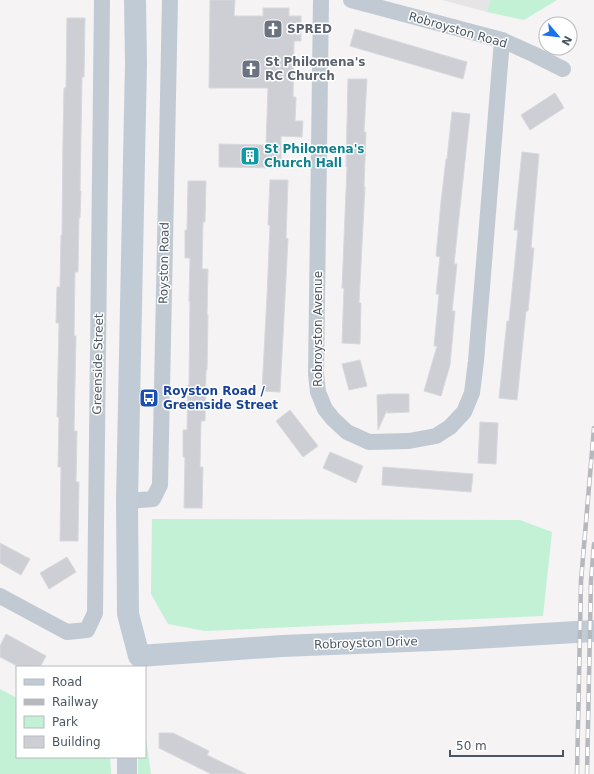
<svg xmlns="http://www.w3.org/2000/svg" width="594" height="774" font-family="'DejaVu Sans',sans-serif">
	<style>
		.education { fill: #e6e4e5 }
		.green { fill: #c3f1d5 }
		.building { fill: #cdcfd5; stroke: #d7d9de }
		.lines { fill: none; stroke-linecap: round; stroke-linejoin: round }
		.minor { stroke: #c1cad2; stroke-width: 16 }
		.tertiary { stroke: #c1cad2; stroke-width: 20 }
		.secondary { stroke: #c1cbd6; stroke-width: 22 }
		.rail-casing { stroke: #b5b8bd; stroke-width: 4.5 }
		.rail { stroke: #fff; stroke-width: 3; stroke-dasharray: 9; stroke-linecap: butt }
		.labels { text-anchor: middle; stroke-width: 3; stroke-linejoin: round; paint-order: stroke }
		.worship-label { font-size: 12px; font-weight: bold; fill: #5b616d; stroke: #fff; text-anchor: start }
		.street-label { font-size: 12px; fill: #4a5661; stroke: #fff }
		.culture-label { font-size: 12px; font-weight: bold; fill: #0d838f; stroke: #fff; text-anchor: start }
		.transit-label { font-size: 12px; font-weight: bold; fill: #164399; stroke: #fff; text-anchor: start }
	</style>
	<rect width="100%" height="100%" fill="#f5f3f3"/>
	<polygon class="education" points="442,0 490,0 487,12"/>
	<g class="green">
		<polygon points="490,0 557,0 524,20 487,12"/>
		<polygon points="152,519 520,520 552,532 543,616 205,631 168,624 151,594"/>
		<polygon points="0,689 17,698 17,757 110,757 111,774 0,774"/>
		<polygon points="145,738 146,738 151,774 138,774 138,757 145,757"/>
	</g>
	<g class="building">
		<polygon points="210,0 235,0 234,16 263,16 263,8 289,8 289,16 301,16 301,41 294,41 293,97 296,97 295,121 303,121 302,137 281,136 281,168 219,167 219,144 266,145 268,88 209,88"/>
		<polygon points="67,18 85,18 84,77 82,77 80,191 81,191 80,218 79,218 78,272 75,272 74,336 76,336 74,431 77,431 76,482 79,482 78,541 60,541 61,467 58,467 59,417 57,417 59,323 56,323 57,287 60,287 61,235 62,236 63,139 64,88 66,88"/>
		<polygon points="355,29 467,62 463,79 350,46"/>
		<polygon points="348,79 367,79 364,132 366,132 364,187 365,187 359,303 361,303 360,344 342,343 344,288 342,288 347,167 346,167"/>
		<polygon points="555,93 564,108 530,130 521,115"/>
		<polygon points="452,112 470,114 454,264 457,264 452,311 455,311 450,365 441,396 424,391 437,346 434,346 439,294 436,294 440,257 436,256 441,202 446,159 447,159"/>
		<polygon points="522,152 539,154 531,248 534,248 528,311 526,311 517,400 499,398 507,321 509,321 518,230 514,230"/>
		<polygon points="270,180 288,180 286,238 288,239 286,279 280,392 262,391 267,296 270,225 268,225"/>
		<polygon points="188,181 206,181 205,222 203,222 202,269 208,269 207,315 208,315 207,370 206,370 205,421 201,421 200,467 203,467 202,508 184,508 185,457 183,457 183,430 187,430 188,385 189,385 190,301 189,301 190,258 185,258 185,230 187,230"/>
		<polygon points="360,360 367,386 349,390 342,364"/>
		<polygon points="388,394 409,394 409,412 387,413 387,410 378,430 377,395"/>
		<polygon points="290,410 318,446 303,457 276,421"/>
		<polygon points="480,422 498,423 496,464 478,463"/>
		<polygon points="330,452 363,466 356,483 323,468"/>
		<polygon points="383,467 473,474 471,492 382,485"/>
		<polygon points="0,543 30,559 21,575 0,563"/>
		<polygon points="67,557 76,572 49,589 40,573"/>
		<polygon points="6,634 46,656 40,667 19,667 0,657 0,646"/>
		<polygon points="159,733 173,733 209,751 207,755 246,774 211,774 159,748"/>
	</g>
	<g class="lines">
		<g class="minor">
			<polyline points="321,0 316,374 318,392 325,409 333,419 347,432 369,442 409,441 436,436 450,427 464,412 472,393 476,361 502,40"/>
			<polyline points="351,0 502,40 533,54 563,69"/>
			<polyline points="127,501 153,499 160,485 170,0"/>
			<polyline points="0,596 67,632 87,630 95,613 102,0"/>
		</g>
		<polyline class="tertiary" points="127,757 127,774"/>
		<polyline class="secondary" points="135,0 136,63 127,501 128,614 139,656 282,646 458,639 594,631"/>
		<defs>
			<g id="rail">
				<polyline points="577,774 581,581 594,428"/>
				<polyline points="587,774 591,581 594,544"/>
			</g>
		</defs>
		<use href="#rail" class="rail-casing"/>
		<use href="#rail" class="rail"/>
	</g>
	<defs>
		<symbol id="church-square" viewBox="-11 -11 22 22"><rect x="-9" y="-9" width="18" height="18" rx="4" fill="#6b7280" stroke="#fff"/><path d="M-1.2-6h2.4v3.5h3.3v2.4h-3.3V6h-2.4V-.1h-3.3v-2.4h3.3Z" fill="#fff"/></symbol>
		<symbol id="building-square" viewBox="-11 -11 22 22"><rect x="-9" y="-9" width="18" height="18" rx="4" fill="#0f9aa8" stroke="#fff"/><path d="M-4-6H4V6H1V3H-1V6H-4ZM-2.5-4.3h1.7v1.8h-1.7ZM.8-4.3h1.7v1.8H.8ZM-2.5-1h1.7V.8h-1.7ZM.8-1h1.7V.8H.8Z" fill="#fff"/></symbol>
		<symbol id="bus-square" viewBox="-11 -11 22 22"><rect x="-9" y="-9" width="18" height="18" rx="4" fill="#1a4fb4" stroke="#fff"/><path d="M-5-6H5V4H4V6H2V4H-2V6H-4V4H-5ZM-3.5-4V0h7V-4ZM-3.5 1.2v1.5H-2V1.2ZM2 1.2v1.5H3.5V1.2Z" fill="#fff"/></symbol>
	</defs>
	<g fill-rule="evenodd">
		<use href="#church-square" x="262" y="18" width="22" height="22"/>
		<use href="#church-square" x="240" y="58" width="22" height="22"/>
		<use href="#building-square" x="239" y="145" width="22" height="22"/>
		<use href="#bus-square" x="138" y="387" width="22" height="22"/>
	</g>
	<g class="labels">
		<g class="worship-label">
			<text x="287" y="33">SPRED</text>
			<text x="265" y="66">St Philomena's<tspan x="265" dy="14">RC Church</tspan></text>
		</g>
		<g class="street-label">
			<text transform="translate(458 30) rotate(16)" y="4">Robroyston Road</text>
			<text transform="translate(164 263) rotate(-89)" y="4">Royston Road</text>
			<text transform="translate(318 329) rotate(-90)" y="4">Robroyston Avenue</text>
			<text transform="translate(98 364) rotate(-89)" y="4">Greenside Street</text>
			<text transform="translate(366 643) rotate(-2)" y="4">Robroyston Drive</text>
		</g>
		<g class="culture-label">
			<text x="264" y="153">St Philomena's<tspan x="264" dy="14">Church Hall</tspan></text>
		</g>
		<g class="transit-label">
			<text x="163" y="395">Royston Road /<tspan x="163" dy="14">Greenside Street</tspan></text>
		</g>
	</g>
	<rect x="16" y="666" width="130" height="92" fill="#ffffff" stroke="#b7bbc0"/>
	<rect x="24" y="679" width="20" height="6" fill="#c1cbd6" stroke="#b7bbc0"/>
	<text x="52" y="686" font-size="12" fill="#4a5661">Road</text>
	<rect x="24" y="699" width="20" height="6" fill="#b5b8bd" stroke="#b7bbc0"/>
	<text x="52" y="706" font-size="12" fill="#4a5661">Railway</text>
	<rect x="24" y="716" width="20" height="12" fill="#c3f1d5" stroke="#b7bbc0"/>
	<text x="52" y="726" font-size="12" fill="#4a5661">Park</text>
	<rect x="24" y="736" width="20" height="12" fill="#cdcfd5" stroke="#b7bbc0"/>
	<text x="52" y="746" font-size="12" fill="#4a5661">Building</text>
	<g transform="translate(558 36) rotate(118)"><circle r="19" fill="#ffffff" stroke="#b7bbc0"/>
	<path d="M0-3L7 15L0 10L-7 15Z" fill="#1a73e8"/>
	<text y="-6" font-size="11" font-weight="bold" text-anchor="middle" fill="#4a5661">N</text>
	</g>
	<path d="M450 750v6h113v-6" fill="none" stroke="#4a5661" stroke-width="2"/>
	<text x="456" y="750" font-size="12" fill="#4a5661" stroke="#ffffff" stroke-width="3" paint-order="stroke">50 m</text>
</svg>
